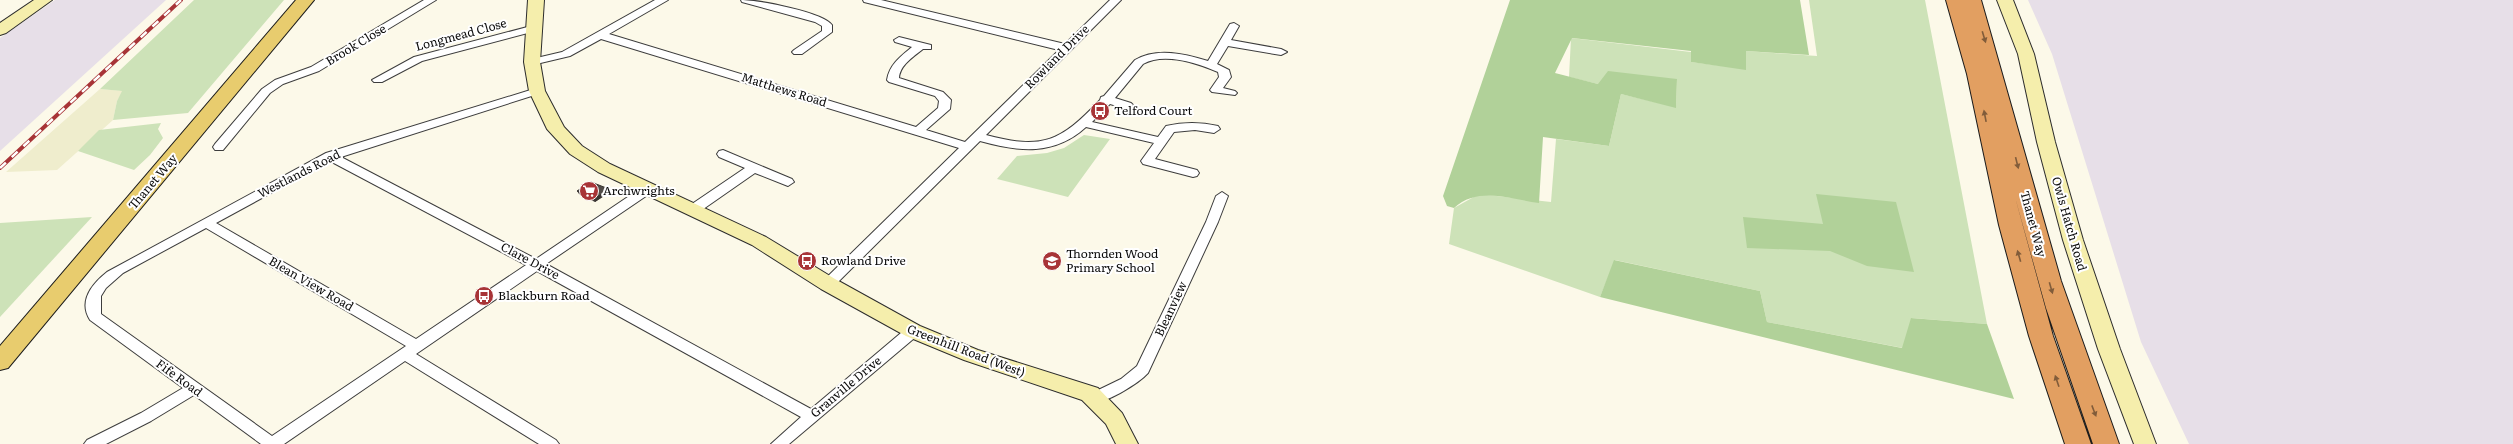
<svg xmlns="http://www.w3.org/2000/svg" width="2513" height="444" font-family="Literata,serif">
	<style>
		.industrial { fill: #e7dfe8 }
		.farmland { fill: #efedcd }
		.green { fill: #cde2b8 }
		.forest { fill: #b1d199 }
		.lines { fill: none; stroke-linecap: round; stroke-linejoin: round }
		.street-casing { stroke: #3d3d3d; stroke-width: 2 }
		.secondary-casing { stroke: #2c2c2c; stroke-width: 2 }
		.primary-casing { stroke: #1b1b1b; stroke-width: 2 }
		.highway-casing { stroke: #1b1b1b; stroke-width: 2 }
		.street { fill: #fff; fill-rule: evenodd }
		.secondary { fill: #f5eeac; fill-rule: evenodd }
		.primary { fill: #e8cc6e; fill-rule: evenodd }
		.highway { fill: #e29f61; fill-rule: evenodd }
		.rail-casing { stroke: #a83437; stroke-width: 4 }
		.rail { stroke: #fff; stroke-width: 2.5; stroke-dasharray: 8; stroke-linecap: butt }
		.wall { fill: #46413e }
		.shaded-wall { fill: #393532 }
		.building { fill: #514c48; stroke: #393532 }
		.oneway { fill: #815c3a }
		.labels { text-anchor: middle; stroke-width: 4; stroke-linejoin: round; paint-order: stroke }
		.street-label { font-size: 12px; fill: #0a0a0a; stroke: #fff }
		.poi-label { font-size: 12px; fill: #0a0a0a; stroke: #fff; text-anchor: start }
	</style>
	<rect width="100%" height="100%" fill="#fcf9e9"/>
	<g class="industrial">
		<polygon points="55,0 166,0 0,151 0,38"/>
		<polygon points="2028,0 2513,0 2513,444 2189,444 2141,342 2052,54"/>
	</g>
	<polygon class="farmland" points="100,89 123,91 117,101 113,120 57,170 6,172"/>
	<g class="green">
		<polygon points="194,0 284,0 188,113 113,120 117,101 122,91 100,89"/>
		<polygon points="1809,0 1925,0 1987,324 1912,318 1903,348 1767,322 1760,291 1615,260 1600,297 1449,244 1454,208 1479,194 1551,202 1556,139 1609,146 1621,94 1676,107 1677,79 1598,84 1569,77 1571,38 1691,52 1691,62 1746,69 1746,51 1817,56"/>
		<polygon points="161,123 158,129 163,138 150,155 134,170 78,151 99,130"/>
		<polygon points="1084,135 1110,139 1068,197 997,179 1017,156 1047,153 1064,148"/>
		<polygon points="92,217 0,317 0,223"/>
	</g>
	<g class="forest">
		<path d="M1510,0H1800L1809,55L1746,51V70L1691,62V51L1572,38L1555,73L1598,84L1608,71L1677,79L1676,108L1621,94L1609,146L1543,137L1539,203C1510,199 1478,186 1454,208L1447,206L1443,196Z"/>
		<polygon points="1816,194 1896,202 1914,272 1867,266 1830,251 1747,248 1743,217 1823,224"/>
		<polygon points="1614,260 1760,291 1767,322 1902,348 1911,318 1987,324 2014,399 1600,297"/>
	</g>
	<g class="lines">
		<defs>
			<g id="street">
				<polygon points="424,0 436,0 319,71 283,84 270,93 223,150 215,150 213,147 215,144 262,89 275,80 311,67"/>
				<path d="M655,0H668L609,34L916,127L938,108L939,101L935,96L889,82L887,80C889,65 901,56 912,47L895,42L894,40L899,37L931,45V49H923C913,57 900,65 899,78L943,92L951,100L950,109L926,130L965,142L1059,50L864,2L863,0H881L1065,44L1110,0H1121L986,135C1043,150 1060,142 1100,100L1101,97L1104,96L1135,60C1157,47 1185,54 1208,61L1230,24L1234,23L1239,26L1231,40L1281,49L1287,52L1281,55L1228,46L1217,64L1229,70L1231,77L1223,88L1235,91L1237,93L1235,95L1212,92L1210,90L1219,77L1218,72C1197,63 1164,52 1143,64L1115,98L1131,103L1133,105L1131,107L1127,109L1110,104L1092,122L1158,137L1166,126C1183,122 1201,122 1218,126L1220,129L1214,133L1195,130L1174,132L1155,159L1197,170L1199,173L1197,176L1193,177L1143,164L1141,161L1154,143L1086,127C1054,156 1019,152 980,141L833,287L828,289L821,284L823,281L959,148L601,39L570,56L532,65L526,62L528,60L562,52Z"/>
				<path d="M741,0C758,0 823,12 832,25V32L802,54H794L792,52L794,50L822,31V26L815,22L742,2Z"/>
				<polygon points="535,25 539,26 539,30 422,61 382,82 374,82 372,80 414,57"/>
				<path d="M537,88L543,91L541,93L341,157L536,259L644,186H652L654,189L652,192L546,264L811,409L908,327H918L920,331L918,335L789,444H771L801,417L537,271L416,354L556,440L559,444H539L405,361L284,444H261L194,395L151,421L106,444H84L87,440L141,413L183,388L90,320C78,301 92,284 107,272L326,153ZM330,161L526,265L416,339L216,223ZM206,228L406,346L272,436L101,314V296L106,288L123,273Z"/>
				<polygon points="723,150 792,179 794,182 788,186 755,173 699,212 689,212 688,209 689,206 745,168 719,157 717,154 719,151"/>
				<path d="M1222,192L1228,196L1218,222L1148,373C1139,383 1103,406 1090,402L1088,398L1090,394L1121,379L1137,366L1206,222L1216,196Z"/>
			</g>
			<g id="secondary">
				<polygon points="34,0 52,0 6,33 0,35 0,23"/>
				<polygon points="528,0 544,0 540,62 545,91 564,127 582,146 610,164 766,237 835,279 920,326 978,350 1098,388 1122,413 1138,444 1116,444 1106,424 1082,400 964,360 906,336 821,289 752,245 598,172 570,154 547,129 529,91 524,62"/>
				<polygon points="1997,0 2013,0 2034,54 2055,142 2083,240 2120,349 2156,444 2134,444 2098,349 2063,240 2037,142 2018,54"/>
			</g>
			<polygon id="primary" points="296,0 314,0 8,368 0,370 0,346"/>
			<polygon id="highway" points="1946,0 1981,0 2061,281 2119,444 2093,444 2046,308 2015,197 2053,336 2091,444 2065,444 2029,336 1999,225 1967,74"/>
		</defs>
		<use href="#street" class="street-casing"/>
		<use href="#secondary" class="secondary-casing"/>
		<use href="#primary" class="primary-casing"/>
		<use href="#highway" class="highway-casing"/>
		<use href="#street" class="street"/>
		<use href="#secondary" class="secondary"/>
		<use href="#primary" class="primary"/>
		<use href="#highway" class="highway"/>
		<defs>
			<polyline id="rail" points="0,168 181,0"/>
		</defs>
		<use href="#rail" class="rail-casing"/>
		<use href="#rail" class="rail"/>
	</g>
	<polygon class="wall" points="577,191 610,192 595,202 579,194"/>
	<polygon class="shaded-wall" points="609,189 610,192 595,202 594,199"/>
	<polygon class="building" points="591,182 609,189 594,199 577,191"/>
	<defs><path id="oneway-solid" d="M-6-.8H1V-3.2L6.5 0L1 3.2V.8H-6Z"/></defs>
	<g class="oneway">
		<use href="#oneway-solid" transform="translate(1984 37) rotate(73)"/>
		<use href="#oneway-solid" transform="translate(1985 116) rotate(-101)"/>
		<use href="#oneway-solid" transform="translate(2017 163) rotate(76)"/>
		<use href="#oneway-solid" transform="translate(2019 256) rotate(-106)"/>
		<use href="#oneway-solid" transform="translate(2051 288) rotate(74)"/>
		<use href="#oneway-solid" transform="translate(2057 381) rotate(-109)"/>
		<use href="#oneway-solid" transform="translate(2094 411) rotate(69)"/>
	</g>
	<defs>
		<symbol id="bus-disc" viewBox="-11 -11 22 22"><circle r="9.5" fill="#a83437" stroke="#fff"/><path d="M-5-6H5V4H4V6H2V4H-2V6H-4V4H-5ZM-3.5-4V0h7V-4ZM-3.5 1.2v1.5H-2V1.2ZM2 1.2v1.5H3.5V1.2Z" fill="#fff"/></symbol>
		<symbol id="supermarket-disc" viewBox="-11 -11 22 22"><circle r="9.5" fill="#a83437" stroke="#fff"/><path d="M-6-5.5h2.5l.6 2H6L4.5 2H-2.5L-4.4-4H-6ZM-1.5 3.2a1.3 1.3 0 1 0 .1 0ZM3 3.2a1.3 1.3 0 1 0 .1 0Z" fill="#fff"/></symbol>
		<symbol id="school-disc" viewBox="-11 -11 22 22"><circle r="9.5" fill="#a83437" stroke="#fff"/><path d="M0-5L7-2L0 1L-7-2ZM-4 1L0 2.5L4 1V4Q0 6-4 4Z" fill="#fff"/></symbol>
	</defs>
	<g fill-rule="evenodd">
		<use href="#bus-disc" x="1089" y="100" width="22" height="22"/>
		<use href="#supermarket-disc" x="578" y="180" width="22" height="22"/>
		<use href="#bus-disc" x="796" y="250" width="22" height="22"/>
		<use href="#school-disc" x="1041" y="250" width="22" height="22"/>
		<use href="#bus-disc" x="473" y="285" width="22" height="22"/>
	</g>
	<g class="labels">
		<g class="street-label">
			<text transform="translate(461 35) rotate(-15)" y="4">Longmead Close</text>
			<text transform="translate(356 45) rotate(-31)" y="4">Brook Close</text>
			<text transform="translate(1057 57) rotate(-45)" y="4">Rowland Drive</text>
			<text transform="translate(784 90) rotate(17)" y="4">Matthews Road</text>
			<text transform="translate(299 174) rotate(-27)" y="4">Westlands Road</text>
			<text transform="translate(153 182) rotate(-50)" y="4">Thanet Way</text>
			<text transform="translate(2033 224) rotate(75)" y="4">Thanet Way</text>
			<text transform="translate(2069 224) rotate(74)" y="4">Owls Hatch Road</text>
			<text transform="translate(530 261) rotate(28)" y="4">Clare Drive</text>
			<text transform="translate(311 284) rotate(30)" y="4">Blean View Road</text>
			<text transform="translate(1171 309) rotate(-65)" y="4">Bleanview</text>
			<text transform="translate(966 351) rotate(21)" y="4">Greenhill Road (West)</text>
			<text transform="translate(179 378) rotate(36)" y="4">Fife Road</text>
			<text transform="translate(846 387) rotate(-40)" y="4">Granville Drive</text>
		</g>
		<g class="poi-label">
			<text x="1114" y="115">Telford Court</text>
			<text x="603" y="195">Archwrights</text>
			<text x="1066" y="258">Thornden Wood<tspan x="1066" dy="14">Primary School</tspan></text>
			<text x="821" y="265">Rowland Drive</text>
			<text x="498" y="300">Blackburn Road</text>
		</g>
	</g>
</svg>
